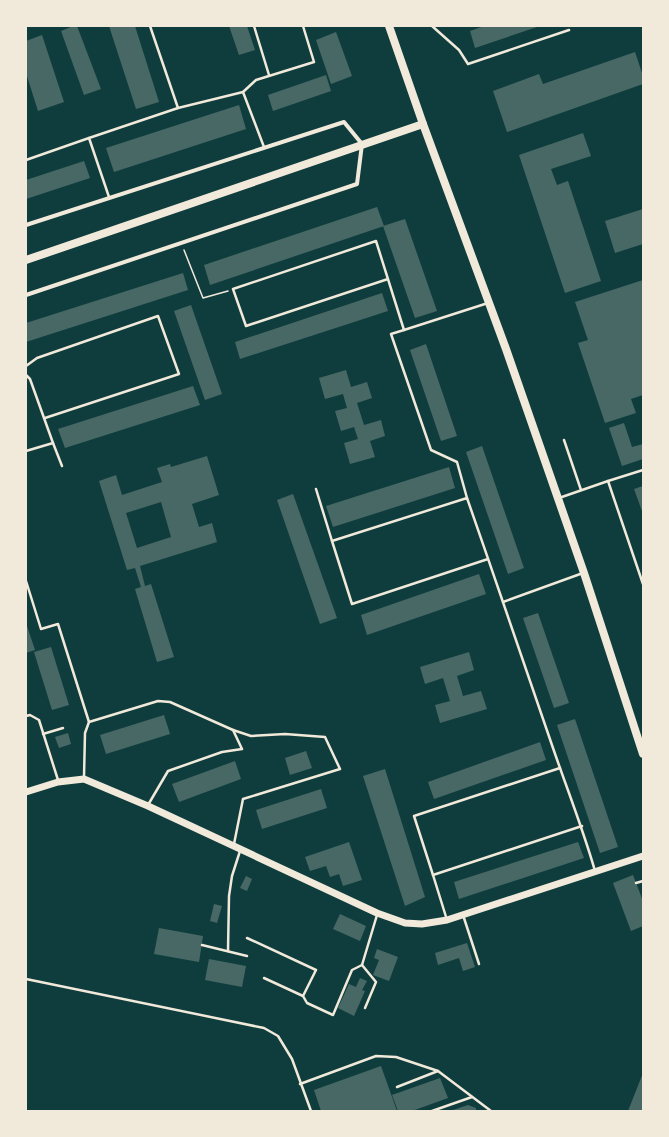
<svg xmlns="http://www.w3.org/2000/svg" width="669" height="1137" font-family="'PT Sans',sans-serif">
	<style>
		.building { fill: #486865; fill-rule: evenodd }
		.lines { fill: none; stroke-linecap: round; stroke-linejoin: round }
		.path { stroke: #f1e9da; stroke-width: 1.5 }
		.service { stroke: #f1e9da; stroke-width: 2.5 }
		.minor { stroke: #f1e9da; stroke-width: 4 }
		.tertiary { stroke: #f1e9da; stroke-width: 7 }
		.secondary { stroke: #f1e9da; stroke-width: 8 }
	</style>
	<rect width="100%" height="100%" fill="#0f3d3e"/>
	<g class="building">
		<polygon points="73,26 77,26 101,89 84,95 61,31"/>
		<polygon points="109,26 135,26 159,102 136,109"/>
		<polygon points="229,26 247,26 255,50 239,55"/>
		<polygon points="484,26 540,26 475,48 470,31"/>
		<polygon points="336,32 352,76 331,84 316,40"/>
		<polygon points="42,35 64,102 38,111 26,73 26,41"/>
		<polygon points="635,52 643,76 643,84 507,132 493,91 539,74 543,84"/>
		<polygon points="326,75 331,91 273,111 268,95"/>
		<polygon points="239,105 246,129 114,172 106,148"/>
		<polygon points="583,133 591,156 551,169 557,185 568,181 601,281 565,293 519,155"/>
		<polygon points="84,161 90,178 26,199 26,180"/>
		<polygon points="377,207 384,226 210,285 204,265"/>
		<polygon points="643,209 643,244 615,253 605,221"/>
		<polygon points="405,219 437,311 415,318 383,226"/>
		<polygon points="183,273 188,290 26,342 26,323"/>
		<polygon points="643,280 643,395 631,399 636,413 605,423 578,343 588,340 575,302"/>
		<polygon points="382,293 388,311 240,359 235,342"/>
		<polygon points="191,305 222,394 205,400 174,311"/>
		<polygon points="426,344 457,436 441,441 410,350"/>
		<polygon points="346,370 351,387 367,382 372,398 357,403 364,425 381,420 385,436 370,441 375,457 350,464 344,443 358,439 354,427 341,431 335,411 347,408 343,394 325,399 319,378"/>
		<polygon points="193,386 200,405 65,448 58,429"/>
		<polygon points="624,423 632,447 643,444 643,459 622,466 609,428"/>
		<polygon points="482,446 524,568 508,574 466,452"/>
		<path d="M207,456L219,495L192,504L199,527L212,523L217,542L140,566L145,586L151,584L174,657L157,662L135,589L141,587L135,568L127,570L99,481L116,475L122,495L162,482L157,468L170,464L171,467ZM161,502L171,537L137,548L126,513Z"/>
		<polygon points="449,467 455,488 333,527 326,506"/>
		<polygon points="643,486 643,514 634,489"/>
		<polygon points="293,494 337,618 320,624 277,500"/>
		<polygon points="479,574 486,594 367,635 361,615"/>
		<polygon points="538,613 569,703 554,708 523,618"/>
		<polygon points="26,623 35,650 26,653"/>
		<polygon points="51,647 69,705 52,710 34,652"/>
		<polygon points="469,652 474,670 457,676 463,696 481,691 487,709 440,723 435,705 450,701 443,678 425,684 420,667"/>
		<polygon points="164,715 170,734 106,754 100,735"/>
		<polygon points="575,719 618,847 600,853 557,725"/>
		<polygon points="68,733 71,744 59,748 55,737"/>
		<polygon points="540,742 546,760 434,799 428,782"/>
		<polygon points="306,751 312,768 290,775 285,758"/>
		<polygon points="235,761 241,779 179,802 172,784"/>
		<polygon points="385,769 425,897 405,906 363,776"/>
		<polygon points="321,789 327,808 262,829 256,810"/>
		<polygon points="349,842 362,880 343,886 339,874 330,877 326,866 310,871 305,857"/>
		<polygon points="578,842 584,858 459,899 454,882"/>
		<polygon points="633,875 643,901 643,926 631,931 613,883"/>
		<polygon points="246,876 252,879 247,891 240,888"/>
		<polygon points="214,904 222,906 217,923 210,921"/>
		<polygon points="340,914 366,926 360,941 333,929"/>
		<polygon points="159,928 203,936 199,962 154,954"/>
		<polygon points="467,943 475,967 463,971 459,958 438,965 435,953"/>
		<polygon points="377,949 398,957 389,981 373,975 379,960 374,958"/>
		<polygon points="209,959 246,966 242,987 205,980"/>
		<polygon points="360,978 367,981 362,990 365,991 354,1016 338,1008 349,984 356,987"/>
		<polygon points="381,1066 397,1111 321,1111 314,1090"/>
		<polygon points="643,1073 643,1108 642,1111 628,1111"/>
		<polygon points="440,1078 448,1098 412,1111 398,1111 392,1095"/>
		<polygon points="468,1105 476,1108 476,1111 450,1111"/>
	</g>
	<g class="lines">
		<polyline class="path" points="184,250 203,298 228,291"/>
		<g class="service">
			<polyline points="150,26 178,108"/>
			<polyline points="254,26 269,75"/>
			<polyline points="432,26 459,50 468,64 569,30"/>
			<polyline points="264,147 243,92 256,80 314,62 303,26"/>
			<polyline points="26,160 89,138"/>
			<polyline points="109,197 89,138 178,108 243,92"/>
			<polyline points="388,279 246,326 233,289 376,241 404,330 488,303"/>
			<polyline points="404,330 391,334 431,450 457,462 467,498"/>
			<polyline points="26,366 37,358 158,316 179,374 45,418"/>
			<polyline points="26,375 30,379 53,443 26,451"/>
			<polyline points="564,440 581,490"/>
			<polyline points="53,443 62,466"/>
			<polyline points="608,481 643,470"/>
			<polyline points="316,489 332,541"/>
			<polyline points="559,498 608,481 643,584"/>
			<path d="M488,559L352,604L332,541L467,498C496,581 524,664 553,748C567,789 583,829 595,871"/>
			<polyline points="26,581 41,629 58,624 89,722 158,701 170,702 233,730 242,749 222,752 168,771 148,805"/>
			<polyline points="503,602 583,573"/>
			<polyline points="26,716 30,715 39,720 58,780"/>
			<polyline points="233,730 251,736 285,734 325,737 340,769 243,799 234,844"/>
			<polyline points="43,734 63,728"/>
			<polyline points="84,777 85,733 89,722"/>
			<polyline points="433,875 414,816 560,768"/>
			<polyline points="636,883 643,881"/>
			<polyline points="463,915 479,964"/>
			<polyline points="447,920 433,875 582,826"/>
			<polyline points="247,938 316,970 303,996"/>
			<polyline points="202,945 247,956"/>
			<polyline points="228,951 229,896 232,876 240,851"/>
			<polyline points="362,965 376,982 365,1008"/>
			<polyline points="264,978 303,996 307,1003 333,1015 352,970 362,965 377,915"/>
			<polyline points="26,979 264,1028 278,1036 292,1059 311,1111"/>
			<polyline points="300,1084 376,1056 396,1057 438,1071 491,1111"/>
			<polyline points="397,1087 438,1071"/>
			<polyline points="432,1111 472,1097"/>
		</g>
		<polyline class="minor" points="26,225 344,122 362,144 357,184 26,295"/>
		<polyline class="tertiary" points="26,792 58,782 84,779 148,806 377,913 405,923 422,924 447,920 643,856"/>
		<g class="secondary">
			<polyline points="389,26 423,124 506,349 584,573 643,754"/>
			<polyline points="26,260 423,124"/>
		</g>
	</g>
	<rect width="669" height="1137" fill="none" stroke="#f1e9da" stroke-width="54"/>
</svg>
